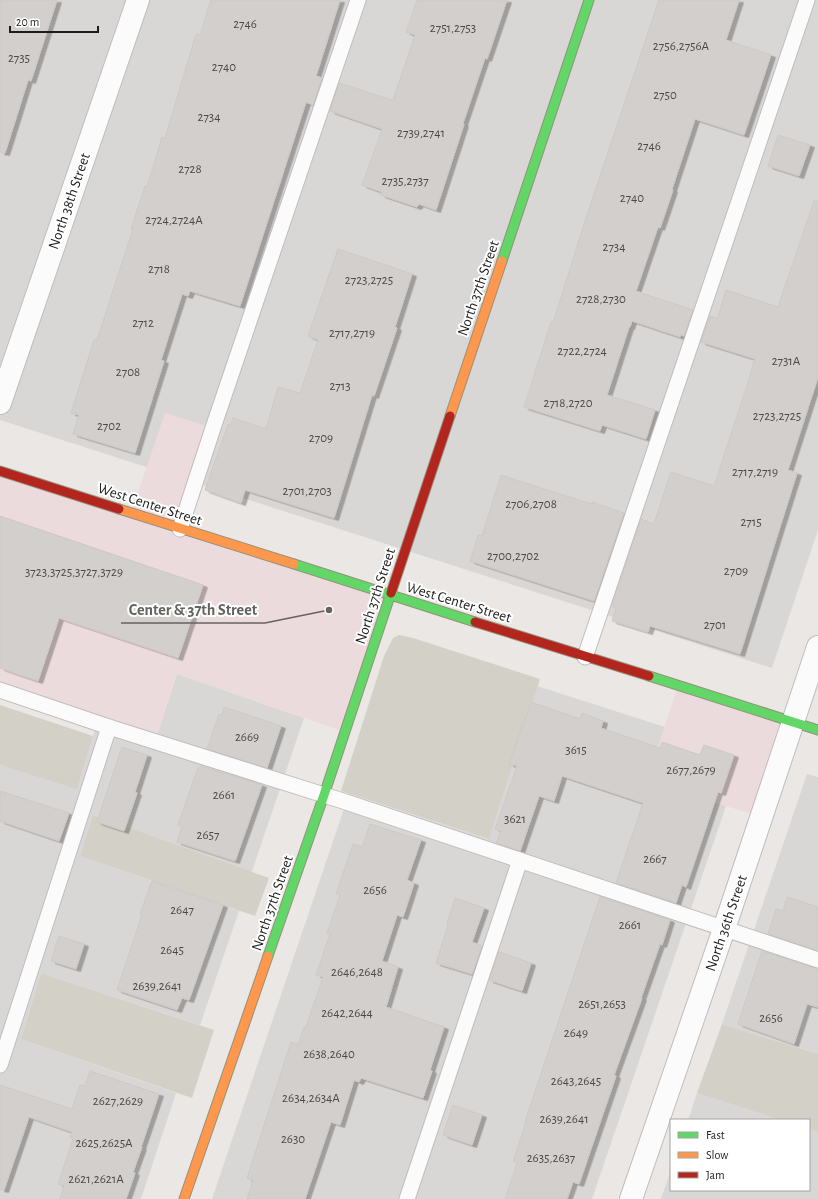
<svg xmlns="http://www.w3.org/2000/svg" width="818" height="1199" font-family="'Alegreya Sans',sans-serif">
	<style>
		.residential { fill: #d9d7d6 }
		.commercial { fill: #ecdbdc }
		.construction { fill: #d3d0c7 }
		.building { fill: #d2cfcd; stroke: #cdc9c6; filter: url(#shadow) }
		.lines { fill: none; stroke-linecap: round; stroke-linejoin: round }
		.lane-casing { stroke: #c0bebd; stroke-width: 17 }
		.street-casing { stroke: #c0bebd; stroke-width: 24 }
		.fast-casing { stroke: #94917d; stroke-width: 11 }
		.slow-casing { stroke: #94917d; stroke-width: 11 }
		.jam-casing { stroke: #94917d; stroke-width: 11 }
		.lane { stroke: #fcfbfb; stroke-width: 15 }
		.street { stroke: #fcfbfb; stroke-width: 22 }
		.fast { stroke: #63d668; stroke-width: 9 }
		.slow { stroke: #ff974d; stroke-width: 9 }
		.jam { stroke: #b3261e; stroke-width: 9 }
		.labels { text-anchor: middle; stroke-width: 4; stroke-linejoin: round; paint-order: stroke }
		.number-label { font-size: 13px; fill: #4a4948 }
		.street-label { font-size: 15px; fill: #1c1c1c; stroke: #fff }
		.leader { fill: none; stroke: #646362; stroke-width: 1.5 }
		.callout-dot { fill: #646362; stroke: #fff; stroke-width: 1.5 }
		.callout-label { font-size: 16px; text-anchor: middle; font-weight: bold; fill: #646362; stroke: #fff; stroke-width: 4; stroke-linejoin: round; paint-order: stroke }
	</style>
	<defs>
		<filter id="shadow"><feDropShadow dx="4.5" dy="2.5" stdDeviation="0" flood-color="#0004"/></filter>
	</defs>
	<rect width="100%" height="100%" fill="#eae7e5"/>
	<g class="residential">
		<polygon points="0,0 818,0 818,530 772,668 0,420"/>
		<polygon points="177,674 304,718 251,874 94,815 80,856 239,911 200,1025 41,973 21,1039 176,1093 141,1199 0,1199 0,765 77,788 97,723 155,741"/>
		<polygon points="537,686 665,727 647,781 726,806 592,1199 212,1199 349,794 488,839"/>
		<polygon points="807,774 818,777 818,1054 722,1024"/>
		<polygon points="697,1093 780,1120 688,1120"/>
		<polygon points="809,1130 818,1132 818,1199 661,1199 671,1170 671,1190 809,1190"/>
	</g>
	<g class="commercial">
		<polygon points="165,413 213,428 181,529 391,596 345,732 177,674 155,741 0,690 0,471 131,513"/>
		<polygon points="678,686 793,722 761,817 647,781"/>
	</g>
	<g class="construction">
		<polygon points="399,635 413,638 540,679 489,839 341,791 384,656 393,638"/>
		<polygon points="0,705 93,736 77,789 0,765"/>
		<polygon points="93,815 269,878 255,916 80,856"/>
		<polygon points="41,973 214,1030 192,1098 21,1039"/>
		<polygon points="722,1024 818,1054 818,1132 809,1130 809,1120 780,1120 697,1093"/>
	</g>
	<g class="building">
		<polygon points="0,0 57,0 31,81 28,80 5,153 0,152"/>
		<polygon points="211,0 340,0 316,76 322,78 313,105 306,102 240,306 190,291 188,296 182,294 161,360 164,361 135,453 73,434 79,415 71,413 94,340 97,340 133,229 131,229 145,186 147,187 162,137 165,138 196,34 200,35"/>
		<polygon points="417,0 507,0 487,59 485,58 463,123 464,124 436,210 419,204 417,207 381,195 382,192 362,185 382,129 330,111 339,83 392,100 393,100 415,35 406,32"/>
		<polygon points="659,0 739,0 726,40 771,55 744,135 695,119 672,189 673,190 660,228 658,227 636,291 642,293 641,293 693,310 684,336 681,335 680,337 632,321 630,327 629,327 607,395 655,410 646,439 602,425 600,431 524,407 551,322 553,323 586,218"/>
		<polygon points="778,135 810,145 799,176 768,166"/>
		<polygon points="814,201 818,201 818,377 788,470 797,473 740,654 650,626 648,632 612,621 616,608 612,606 641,519 654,524 671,472 714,486 752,370 751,370 755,359 701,342 710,316 717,318 718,317 726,290 778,307"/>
		<polygon points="338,249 412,274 395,327 397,328 374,396 372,395 334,518 245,490 241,503 205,490 228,424 231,425 233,418 266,429 278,387 300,393 318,340 308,336"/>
		<polygon points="501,475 591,504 592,502 624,513 594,601 470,561 478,535 482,536"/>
		<polygon points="0,516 203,585 178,658 59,618 38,681 0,668"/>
		<polygon points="531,702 580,719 582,713 603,721 601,728 660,748 662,742 700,755 704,745 734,755 721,793 718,792 686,887 682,885 676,903 616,883 643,803 562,776 554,801 539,796 520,851 496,843 501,831 495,829 517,766 509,764"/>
		<polygon points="224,707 281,726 267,768 207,749 219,714 222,715"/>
		<polygon points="122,747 147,755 135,792 137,793 124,831 97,822"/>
		<polygon points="201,766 262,785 235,861 177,842 182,826 178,825 198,768 200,768"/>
		<polygon points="0,791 69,813 59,841 0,821"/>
		<polygon points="370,824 421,840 407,880 414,883 403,917 397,915 382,961 398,967 386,1007 444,1027 430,1070 432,1071 423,1098 361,1078 359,1082 354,1080 340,1125 331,1122 305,1199 247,1199 253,1180 247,1178 291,1042 298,1045 304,1027 306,1027 323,977 316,975 330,934 327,933 340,895 336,894 353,844 362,847"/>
		<polygon points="152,881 223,905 189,1000 182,998 177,1010 117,990 142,915 140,914"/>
		<polygon points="600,897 670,920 662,945 660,944 641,998 642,998 614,1075 616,1076 579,1184 573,1182 567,1199 505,1199 517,1163 513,1161 526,1122 525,1122"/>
		<polygon points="787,897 818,907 818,951 768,934 776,909 783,911"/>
		<polygon points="455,898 484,908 472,942 482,946 472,974 436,963 448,925 447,924"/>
		<polygon points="59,936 84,944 76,969 51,961"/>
		<polygon points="762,951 818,969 818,1007 807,1004 794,1044 738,1024"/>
		<polygon points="499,952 531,963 522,991 489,980"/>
		<polygon points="90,1071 159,1094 141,1147 142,1147 133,1172 135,1173 126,1199 60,1199 64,1186 58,1184 73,1139 70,1137 72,1132 29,1117 4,1190 0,1189 0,1085 72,1109 80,1085 85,1086"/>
		<polygon points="453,1105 482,1115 472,1145 443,1135"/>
	</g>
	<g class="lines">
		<defs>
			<g id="lane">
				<polyline points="180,529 213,428 358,0"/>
				<polyline points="585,657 807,0"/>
				<polyline points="0,690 109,727 343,801 818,960"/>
				<polyline points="0,1065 109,727"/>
				<polyline points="407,1199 520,860"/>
			</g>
			<g id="street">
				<polyline points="0,403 138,0"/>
				<polyline points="631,1199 724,929 818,647"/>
			</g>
			<g id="fast">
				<polyline points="502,261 589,0"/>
				<polyline points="294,564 475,622"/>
				<polyline points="649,676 818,730"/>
				<polyline points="268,956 324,795 391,593"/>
			</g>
			<g id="slow">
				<polyline points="450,416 502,261"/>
				<polyline points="119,509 294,564"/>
				<polyline points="184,1199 268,956"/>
			</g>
			<g id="jam">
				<polyline points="0,471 119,509"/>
				<polyline points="391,593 450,416"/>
				<polyline points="475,622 649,676"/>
			</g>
		</defs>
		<use href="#lane" class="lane-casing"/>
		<use href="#street" class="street-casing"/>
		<use href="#fast" class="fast-casing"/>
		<use href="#slow" class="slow-casing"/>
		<use href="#jam" class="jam-casing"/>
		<use href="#lane" class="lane"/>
		<use href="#street" class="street"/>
		<use href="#fast" class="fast"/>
		<use href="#slow" class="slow"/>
		<use href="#jam" class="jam"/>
	</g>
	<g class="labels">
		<g class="number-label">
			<text x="245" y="28">2746</text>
			<text x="453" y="32">2751,2753</text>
			<text x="681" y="50">2756,2756A</text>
			<text x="19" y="62">2735</text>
			<text x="224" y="71">2740</text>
			<text x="665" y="99">2750</text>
			<text x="209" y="121">2734</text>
			<text x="421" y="137">2739,2741</text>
			<text x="649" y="150">2746</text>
			<text x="190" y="173">2728</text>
			<text x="405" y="185">2735,2737</text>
			<text x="632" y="202">2740</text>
			<text x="174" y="224">2724,2724A</text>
			<text x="614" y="251">2734</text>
			<text x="159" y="273">2718</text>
			<text x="369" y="284">2723,2725</text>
			<text x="601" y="303">2728,2730</text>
			<text x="143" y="327">2712</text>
			<text x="352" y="337">2717,2719</text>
			<text x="582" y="355">2722,2724</text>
			<text x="786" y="365">2731A</text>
			<text x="128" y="376">2708</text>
			<text x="340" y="390">2713</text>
			<text x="568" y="407">2718,2720</text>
			<text x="777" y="420">2723,2725</text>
			<text x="109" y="430">2702</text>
			<text x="321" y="442">2709</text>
			<text x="755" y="476">2717,2719</text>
			<text x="307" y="495">2701,2703</text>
			<text x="531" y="508">2706,2708</text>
			<text x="751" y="526">2715</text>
			<text x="513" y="560">2700,2702</text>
			<text x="736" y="575">2709</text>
			<text x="74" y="576">3723,3725,3727,3729</text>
			<text x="715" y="629">2701</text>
			<text x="247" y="741">2669</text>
			<text x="576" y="754">3615</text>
			<text x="691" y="774">2677,2679</text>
			<text x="224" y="799">2661</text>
			<text x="515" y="823">3621</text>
			<text x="208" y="839">2657</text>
			<text x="655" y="863">2667</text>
			<text x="375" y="894">2656</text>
			<text x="182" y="914">2647</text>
			<text x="630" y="929">2661</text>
			<text x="172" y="954">2645</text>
			<text x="357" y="976">2646,2648</text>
			<text x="157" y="990">2639,2641</text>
			<text x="602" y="1008">2651,2653</text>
			<text x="347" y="1017">2642,2644</text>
			<text x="771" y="1022">2656</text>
			<text x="576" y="1037">2649</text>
			<text x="329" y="1058">2638,2640</text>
			<text x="576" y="1085">2643,2645</text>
			<text x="311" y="1102">2634,2634A</text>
			<text x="118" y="1105">2627,2629</text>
			<text x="564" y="1123">2639,2641</text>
			<text x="293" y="1143">2630</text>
			<text x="104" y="1147">2625,2625A</text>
			<text x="551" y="1162">2635,2637</text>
			<text x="96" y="1183">2621,2621A</text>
		</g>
		<g class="street-label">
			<text transform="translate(69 201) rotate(-71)" y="5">North 38th Street</text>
			<text transform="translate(478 288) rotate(-71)" y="5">North 37th Street</text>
			<text transform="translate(150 504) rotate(18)" y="5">West Center Street</text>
			<text transform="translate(375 596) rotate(-72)" y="5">North 37th Street</text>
			<text transform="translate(459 602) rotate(17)" y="5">West Center Street</text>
			<text transform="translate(272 903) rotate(-71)" y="5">North 37th Street</text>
			<text transform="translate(726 923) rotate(-71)" y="5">North 36th Street</text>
		</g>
	</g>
	<path class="leader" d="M329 610L265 623H121"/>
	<circle class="callout-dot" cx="329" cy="610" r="4"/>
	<g class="callout-label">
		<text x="193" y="615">Center &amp; 37th Street</text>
	</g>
	<rect x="670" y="1119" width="140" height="72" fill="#ffffff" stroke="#a4a4a4"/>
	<rect x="678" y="1132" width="20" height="6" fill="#63d668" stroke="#a4a4a4"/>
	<text x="706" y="1139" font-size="12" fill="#1c1c1c">Fast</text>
	<rect x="678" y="1152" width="20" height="6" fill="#ff974d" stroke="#a4a4a4"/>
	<text x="706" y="1159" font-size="12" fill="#1c1c1c">Slow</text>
	<rect x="678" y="1172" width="20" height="6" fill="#b3261e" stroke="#a4a4a4"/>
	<text x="706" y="1179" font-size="12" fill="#1c1c1c">Jam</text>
	<path d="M10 26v6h88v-6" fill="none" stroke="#1c1c1c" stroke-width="2"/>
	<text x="16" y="26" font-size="12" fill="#1c1c1c" stroke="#ffffff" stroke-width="3" paint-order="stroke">20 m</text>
</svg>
